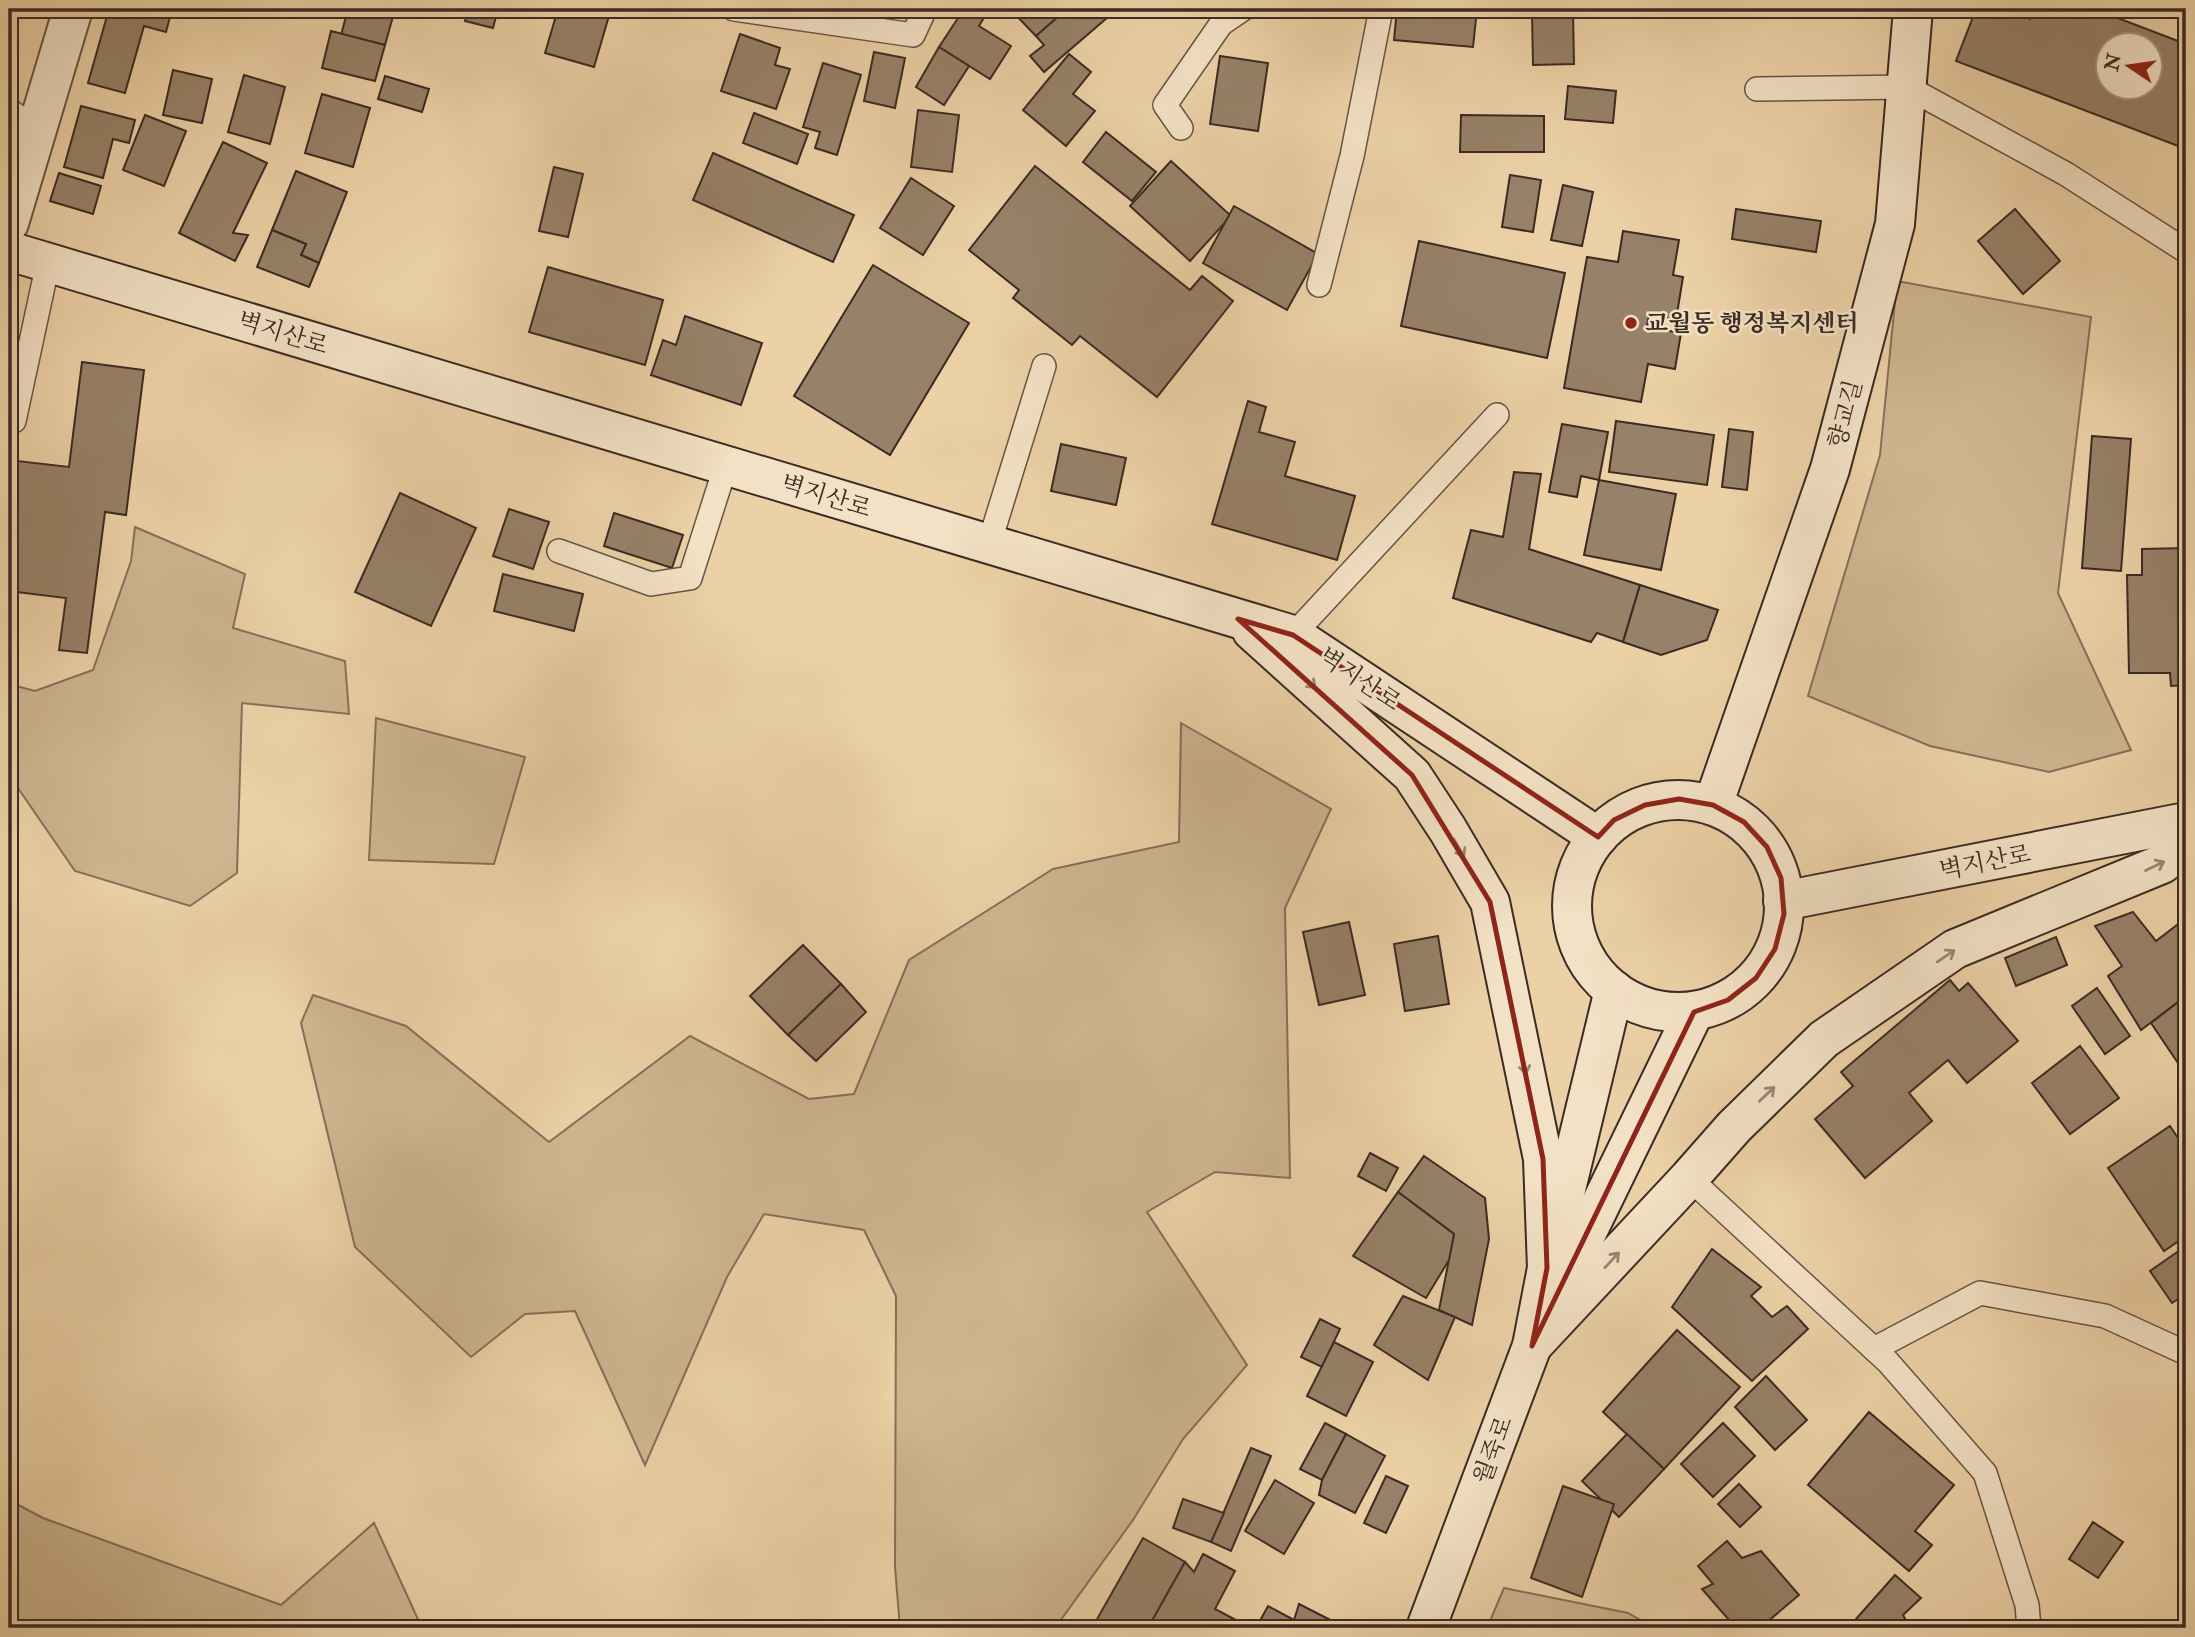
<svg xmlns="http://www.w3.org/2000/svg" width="2195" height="1637" font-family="'IM FELL Double Pica','Noto Serif KR',serif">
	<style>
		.green { fill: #ceb590; stroke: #84705a; stroke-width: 2 }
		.building { fill: #978168; stroke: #3b2b24; stroke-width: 2; fill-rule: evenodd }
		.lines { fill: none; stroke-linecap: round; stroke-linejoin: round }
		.lane-casing { stroke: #675444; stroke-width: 26 }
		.street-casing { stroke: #675444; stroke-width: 42 }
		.secondary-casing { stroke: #3b2b24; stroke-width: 42 }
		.lane { stroke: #f3e1c5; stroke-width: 23 }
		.street { stroke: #f3e1c5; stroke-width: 38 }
		.secondary { stroke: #f3e1c5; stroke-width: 38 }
		.oneway { stroke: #978674 }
		.marked { fill: none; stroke: #8f2418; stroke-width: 5; stroke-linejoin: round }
		.poi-dot { fill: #8f2418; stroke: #f3e1c5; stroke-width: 2.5 }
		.labels { text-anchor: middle; stroke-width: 5; stroke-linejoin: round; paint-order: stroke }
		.poi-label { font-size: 24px; font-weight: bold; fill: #3b2b24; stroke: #f3e1c5; text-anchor: start }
		.street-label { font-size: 24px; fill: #3b2b24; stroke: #f3e1c5 }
	</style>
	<rect width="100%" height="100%" fill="#ecd1a6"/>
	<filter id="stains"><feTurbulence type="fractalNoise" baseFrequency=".00286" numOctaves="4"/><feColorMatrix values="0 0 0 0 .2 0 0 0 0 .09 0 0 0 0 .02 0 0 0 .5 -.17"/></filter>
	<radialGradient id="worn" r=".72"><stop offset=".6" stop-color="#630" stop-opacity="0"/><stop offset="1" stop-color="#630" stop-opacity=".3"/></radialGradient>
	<g class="green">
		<polygon points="1897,281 2091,317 2058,593 2131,750 2049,772 1930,746 1808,696 1880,455"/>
		<polygon points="135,527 245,574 233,628 345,661 349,714 242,703 237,873 190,906 75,871 9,775 9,684 35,691 93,670 131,561"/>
		<polygon points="376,718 525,757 494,864 369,860"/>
		<polygon points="1181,723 1331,809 1285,908 1290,1178 1215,1172 1147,1212 1247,1365 1183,1439 1133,1520 1055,1628 900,1628 895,1567 896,1296 864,1230 764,1214 727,1277 645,1465 575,1311 525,1314 471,1357 355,1247 301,1023 313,995 406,1026 549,1142 690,1036 809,1099 854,1094 909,960 1053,869 1179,842"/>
		<polygon points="9,1500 43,1518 281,1605 374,1523 422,1628 9,1628"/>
		<polygon points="1504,1588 1628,1613 1654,1628 1487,1628"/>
	</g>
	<g class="building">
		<polygon points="109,9 172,9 166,32 144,26 125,93 88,83"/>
		<polygon points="348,9 395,9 385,45 341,35"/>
		<polygon points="468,9 498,9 493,28 465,21"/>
		<polygon points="558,9 611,9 594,67 545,53"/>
		<polygon points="964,9 989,9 979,26 1011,46 990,79 939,47"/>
		<polygon points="1010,9 1067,9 1036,36"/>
		<polygon points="1067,9 1099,9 1107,18 1044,72 1030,56 1044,45 1036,36"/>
		<polygon points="1397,9 1477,9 1473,47 1394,40"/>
		<path d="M1976,9H2003L2030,19L2033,9H2094L2186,44V149L1956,61ZM2108,46H2150V88H2108Z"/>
		<polygon points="1532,13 1573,13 1574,64 1533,65"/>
		<polygon points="331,31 385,45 375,81 322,68"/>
		<polygon points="740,34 780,48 775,65 790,69 776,109 721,91"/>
		<polygon points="939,47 969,66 944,105 916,87"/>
		<polygon points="874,52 905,58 895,108 864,101"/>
		<polygon points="1069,54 1091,72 1073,94 1095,111 1066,146 1023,110"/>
		<polygon points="1220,56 1268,63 1258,131 1210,124"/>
		<polygon points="823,63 861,75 837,155 815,148 820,132 803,127"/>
		<polygon points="173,70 212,79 202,123 163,115"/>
		<polygon points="244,75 285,87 270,144 228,132"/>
		<polygon points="385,76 429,89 422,112 378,99"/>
		<polygon points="1568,86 1616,91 1613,123 1565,119"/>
		<polygon points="322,94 370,108 353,167 305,153"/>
		<polygon points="81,106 135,120 129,143 113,139 103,178 64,167"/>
		<polygon points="918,110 959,115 952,172 911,167"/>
		<polygon points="754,113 808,134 797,164 743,143"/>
		<polygon points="145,115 186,131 164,186 123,170"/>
		<polygon points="1461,115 1544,116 1544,152 1460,152"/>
		<polygon points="1106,132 1156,172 1132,201 1083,162"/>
		<polygon points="223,142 267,163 233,233 248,235 235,261 179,233"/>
		<polygon points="713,153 854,215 833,262 693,200"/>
		<polygon points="1171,161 1231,216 1190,261 1130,206"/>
		<polygon points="1035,166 1190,290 1202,276 1233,301 1157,397 1080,336 1072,345 1013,298 1019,290 969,250"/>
		<polygon points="554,167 583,174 568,237 539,231"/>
		<polygon points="296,171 347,192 319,263 301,255 306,244 272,230"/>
		<polygon points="59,173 101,186 93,214 50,201"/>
		<polygon points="1510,175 1541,180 1533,232 1502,227"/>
		<polygon points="911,178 954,206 923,255 880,228"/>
		<polygon points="1563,185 1593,192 1582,246 1551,240"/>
		<polygon points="1234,206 1318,254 1287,310 1203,263"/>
		<polygon points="1736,209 1821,221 1816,252 1732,239"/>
		<polygon points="2015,209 2060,261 2023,294 1978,241"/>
		<polygon points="272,230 306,244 301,255 319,263 309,287 257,267"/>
		<polygon points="1623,231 1679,240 1673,275 1683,277 1676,320 1649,315 1647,327 1681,333 1675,369 1648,364 1641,402 1564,388 1587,257 1618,262"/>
		<polygon points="1419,241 1565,273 1547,358 1401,326"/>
		<polygon points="873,265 969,323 890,455 794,396"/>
		<polygon points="548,267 663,300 645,365 529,332"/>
		<polygon points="685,316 762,343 741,405 651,375 663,340 676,345"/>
		<polygon points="82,362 144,370 126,515 105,512 87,653 59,650 66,598 9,591 9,460 69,467"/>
		<polygon points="1248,401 1266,407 1259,432 1295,442 1285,476 1355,496 1337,560 1212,524"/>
		<polygon points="1616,421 1714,435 1707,485 1609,472"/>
		<polygon points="1562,424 1608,432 1599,480 1581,476 1577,497 1549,492"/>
		<polygon points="1729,429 1753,432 1747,490 1722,487"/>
		<polygon points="2092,436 2131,439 2121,571 2082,568"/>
		<polygon points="1061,444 1126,458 1116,505 1051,491"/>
		<polygon points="1514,472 1541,474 1529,549 1640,585 1623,642 1597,633 1591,642 1453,598 1471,530 1503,537"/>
		<polygon points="1599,480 1676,494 1661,570 1584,555"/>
		<polygon points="400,493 476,528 431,626 355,592"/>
		<polygon points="509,509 549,522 533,569 493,556"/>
		<polygon points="614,513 683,535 672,568 604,546"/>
		<polygon points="2186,548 2186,685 2171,686 2170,673 2129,673 2127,575 2142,575 2142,549"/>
		<polygon points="503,574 583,594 574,631 494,611"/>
		<polygon points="1640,585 1718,610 1707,640 1661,655 1623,642"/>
		<polygon points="2133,912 2156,941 2186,918 2186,996 2141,1030 2108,976 2122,966 2095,926"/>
		<polygon points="1349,922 1365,995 1319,1005 1303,932"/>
		<polygon points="1438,936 1449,1004 1405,1011 1394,944"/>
		<polygon points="2056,937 2067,965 2016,986 2005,958"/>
		<polygon points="803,945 841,984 788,1035 750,996"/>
		<polygon points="1950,980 1959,991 1968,983 2018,1041 1967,1083 1948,1060 1909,1093 1932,1121 1865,1178 1815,1119 1853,1086 1841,1072"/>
		<polygon points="841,984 866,1012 816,1061 788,1035"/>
		<polygon points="2097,988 2130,1036 2105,1054 2072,1006"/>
		<polygon points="2186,996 2186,1075 2151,1023"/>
		<polygon points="2080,1046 2119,1098 2070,1134 2032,1083"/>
		<polygon points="2170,1126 2186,1150 2186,1236 2164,1251 2108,1168"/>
		<polygon points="1370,1153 1398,1168 1386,1191 1358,1176"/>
		<polygon points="1424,1156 1485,1198 1489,1239 1472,1325 1439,1310 1454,1234 1398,1192"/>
		<polygon points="1398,1192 1454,1234 1449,1260 1426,1298 1353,1256"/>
		<polygon points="2186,1246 2186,1294 2172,1303 2150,1271"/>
		<polygon points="1712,1249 1761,1287 1751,1296 1772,1317 1787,1306 1808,1329 1752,1381 1672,1307"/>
		<polygon points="1403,1296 1455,1317 1428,1380 1374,1345"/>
		<polygon points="1320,1319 1340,1329 1322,1367 1301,1357"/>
		<polygon points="1677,1330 1740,1387 1664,1469 1603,1412"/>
		<polygon points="1334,1342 1373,1362 1346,1416 1307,1396"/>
		<polygon points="1766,1376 1807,1420 1775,1450 1735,1407"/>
		<polygon points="1869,1412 1954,1485 1915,1531 1932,1545 1909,1571 1808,1485"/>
		<polygon points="1325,1423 1346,1434 1322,1480 1300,1469"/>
		<polygon points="1723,1423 1755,1456 1713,1497 1681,1464"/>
		<polygon points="1346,1434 1385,1456 1355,1513 1319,1495 1322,1480"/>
		<polygon points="1627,1434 1664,1469 1619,1517 1582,1481"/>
		<polygon points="1251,1448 1271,1456 1231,1551 1211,1542"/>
		<polygon points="1386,1476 1408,1486 1386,1533 1364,1523"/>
		<polygon points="1275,1480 1314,1503 1284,1554 1245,1531"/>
		<polygon points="1739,1484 1761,1507 1740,1527 1718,1504"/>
		<polygon points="1563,1486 1614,1504 1582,1597 1531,1578"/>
		<polygon points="1183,1499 1224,1513 1211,1542 1173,1528"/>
		<polygon points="2093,1522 2123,1542 2098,1578 2069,1559"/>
		<polygon points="1143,1538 1185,1562 1148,1628 1092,1628"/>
		<polygon points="1727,1541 1742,1558 1761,1551 1799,1595 1760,1628 1736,1628 1702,1589 1713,1584 1698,1566"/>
		<polygon points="1203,1554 1235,1571 1215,1609 1251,1628 1148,1628 1185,1562 1194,1572"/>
		<polygon points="1895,1575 1921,1598 1903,1615 1910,1628 1848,1628"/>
		<polygon points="1299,1604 1346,1628 1256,1628 1268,1606 1294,1620"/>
	</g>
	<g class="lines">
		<defs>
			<g id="lane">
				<polyline points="734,9 913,35 925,9"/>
				<polyline points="1757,89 1907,87 2066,174 2186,251"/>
				<polyline points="9,110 37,130"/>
				<polyline points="1181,128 1165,105 1221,24 1243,9"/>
				<polyline points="1319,285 1352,156 1381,9"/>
				<polyline points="9,420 14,421 48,263"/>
				<polyline points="989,544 1044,366"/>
				<polyline points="559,551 651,584 690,578 726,465"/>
				<polyline points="1293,635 1497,415"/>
				<polyline points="1689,1178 1888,1362 1985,1473 2027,1605 2029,1628"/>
				<polyline points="1874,1349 1980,1293 2105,1316 2186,1353"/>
			</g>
			<polyline id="street" points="9,223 73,9"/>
			<g id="secondary">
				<polyline points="9,251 1293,635 1598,837"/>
				<polyline points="1252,631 1412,775 1448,830 1490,902 1543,1159 1547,1268"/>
				<circle cx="1678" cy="906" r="106"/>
				<polyline points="1713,805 1830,469 1895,224 1913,9"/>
				<polyline points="1783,901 2186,822"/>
				<polyline points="1557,1294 1694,1012"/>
				<polyline points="1532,1346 1689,1178 1734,1127 1824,1039 1955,949 2162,864 2186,846"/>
				<polyline points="1426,1628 1532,1346 1547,1268 1614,990"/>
			</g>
		</defs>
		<use href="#lane" class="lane-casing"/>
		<use href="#street" class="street-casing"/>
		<use href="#secondary" class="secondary-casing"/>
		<use href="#lane" class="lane"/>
		<use href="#street" class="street"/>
		<use href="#secondary" class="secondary"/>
	</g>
	<defs><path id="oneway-shaft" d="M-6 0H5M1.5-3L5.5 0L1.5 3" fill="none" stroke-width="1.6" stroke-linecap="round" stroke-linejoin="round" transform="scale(1.75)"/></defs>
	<g class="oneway">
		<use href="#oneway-shaft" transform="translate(1308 681) rotate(42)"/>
		<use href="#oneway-shaft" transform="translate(1459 848) rotate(60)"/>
		<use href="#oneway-shaft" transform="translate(2155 866) rotate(-26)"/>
		<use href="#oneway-shaft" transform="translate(1946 956) rotate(-34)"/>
		<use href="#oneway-shaft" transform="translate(1524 1064) rotate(79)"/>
		<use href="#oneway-shaft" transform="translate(1767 1094) rotate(-44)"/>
		<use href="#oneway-shaft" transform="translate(1612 1260) rotate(-47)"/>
	</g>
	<path class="marked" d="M1238,619L1293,635L1598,837L1614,820L1645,805L1679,799L1713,805L1744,822L1767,847L1781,878L1784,914L1775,949L1756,978L1728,1000L1694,1012L1532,1346L1547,1268L1543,1159L1490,902L1412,775Z"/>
	<circle class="poi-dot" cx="1631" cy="323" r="7"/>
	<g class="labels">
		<g class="poi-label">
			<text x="1645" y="331">교월동 행정복지센터</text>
		</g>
		<g class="street-label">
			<text transform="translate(283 333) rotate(17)" y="8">벽지산로</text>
			<text transform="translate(1845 414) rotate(-75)" y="8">향교길</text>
			<text transform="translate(826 496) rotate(17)" y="8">벽지산로</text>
			<text transform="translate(1360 679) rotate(34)" y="8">벽지산로</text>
			<text transform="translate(1985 862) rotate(-11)" y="8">벽지산로</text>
			<text transform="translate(1493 1450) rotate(-70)" y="8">월죽로</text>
		</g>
	</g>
	<rect width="2195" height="1637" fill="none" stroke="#ecd1a6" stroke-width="35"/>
	<rect x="10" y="10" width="2174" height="1616" fill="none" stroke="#3b2b24" stroke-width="3.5"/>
	<rect x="18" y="18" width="2160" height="1602" fill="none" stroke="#3b2b24" stroke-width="2"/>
	<g transform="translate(2129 66) rotate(283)"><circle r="33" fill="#f3e1c5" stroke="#a99885" stroke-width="2"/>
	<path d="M0-5L12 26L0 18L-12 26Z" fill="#8f2418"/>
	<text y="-10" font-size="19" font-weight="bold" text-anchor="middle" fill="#3b2b24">N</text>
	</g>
	<rect width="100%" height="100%" filter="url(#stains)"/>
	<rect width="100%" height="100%" fill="url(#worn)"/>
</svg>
